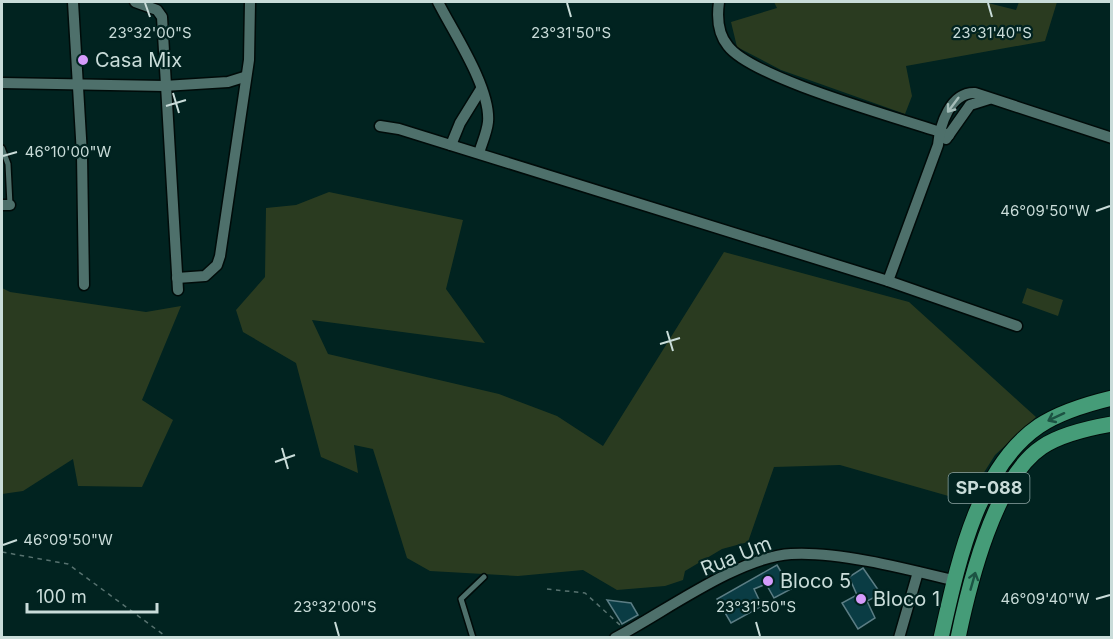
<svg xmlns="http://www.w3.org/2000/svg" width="1113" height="639" font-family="Inter,sans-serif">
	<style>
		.green { fill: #2a3b20 }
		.building { fill: #0a3c44; stroke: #5b7d84; stroke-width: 1.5 }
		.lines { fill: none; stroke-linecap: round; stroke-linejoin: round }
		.service-casing { stroke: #000b09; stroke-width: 8 }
		.minor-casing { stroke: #000b09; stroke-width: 13 }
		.primary-casing { stroke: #000b09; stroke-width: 17 }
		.path { stroke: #57726f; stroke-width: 1.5; stroke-dasharray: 4.5 4.5; stroke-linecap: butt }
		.service { stroke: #4e706b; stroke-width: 5 }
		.minor { stroke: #4e706b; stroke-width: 10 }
		.primary { stroke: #459c78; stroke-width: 15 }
		.oneway { stroke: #a4bcb8 }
		.oneway2 { stroke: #1c5343 }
		.ticks { fill: none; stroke: #c9dcd9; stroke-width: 2 }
		.poi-dot { fill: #d59bfb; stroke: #012320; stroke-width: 2 }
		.labels { text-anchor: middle; stroke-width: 4.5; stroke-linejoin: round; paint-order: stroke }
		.shield { fill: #012320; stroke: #8da4a2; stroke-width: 1.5 }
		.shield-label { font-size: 18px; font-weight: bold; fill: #c9dcd9 }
		.poi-label { font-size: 20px; fill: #c9dcd9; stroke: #012320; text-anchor: start }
		.street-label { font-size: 20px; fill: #c9dcd9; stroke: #012320 }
		.ticks-label { font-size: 15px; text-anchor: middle; fill: #c9dcd9; stroke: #012320; stroke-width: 4.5; stroke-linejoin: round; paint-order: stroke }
	</style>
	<rect width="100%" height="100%" fill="#012320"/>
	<g class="green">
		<polygon points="774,2 984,2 1016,10 1019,2 1057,2 1045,41 906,66 912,96 905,114 781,70 737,47 731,22 777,8"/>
		<polygon points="329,192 463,220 446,289 485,343 312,320 328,354 499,394 557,416 603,446 724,252 909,302 1036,417 995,455 966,501 840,465 774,467 748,542 722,549 685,571 683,580 665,586 617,590 583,570 518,576 430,571 407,558 373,449 354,445 358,473 321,457 296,363 243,332 236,310 265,277 266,208 296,205"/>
		<polygon points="2,288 10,292 146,312 181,306 142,400 173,420 142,487 78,486 73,459 23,491 2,494"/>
		<polygon points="1027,288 1063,300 1058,316 1022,303"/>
	</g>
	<g class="building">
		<polygon points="777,565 791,589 774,598 766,584 754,589 762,606 731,623 717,599"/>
		<polygon points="863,568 881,594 867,601 875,618 858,629 842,603 857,595 849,577"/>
		<polygon points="607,600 631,603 638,615 622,624"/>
	</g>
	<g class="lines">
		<defs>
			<g id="service">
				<polyline points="2,148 8,164 10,205"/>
				<polyline points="473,638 461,599 484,577"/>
			</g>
			<g id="minor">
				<polyline points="73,2 82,155 84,285"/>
				<polyline points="135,2 157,10 162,17 178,290"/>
				<path d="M438,2C453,32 491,88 488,122C487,132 482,143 479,153"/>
				<path d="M719,2C717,16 718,34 728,46C753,79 903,119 949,135"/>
				<polyline points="2,83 164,86 228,82 244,77"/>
				<polyline points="380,126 399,129 888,281 1017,326"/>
				<polyline points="946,139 970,105 989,99"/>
				<polyline points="451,145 460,123 481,89"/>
				<polyline points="2,205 10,205"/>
				<polyline points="177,278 205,276 217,265 220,256 249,60 250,2"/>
				<path d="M888,281L938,145C940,125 950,92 975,93L1112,138"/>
				<path d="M615,638C663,613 738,557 791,554C837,551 907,569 952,580"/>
				<polyline points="899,638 918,572"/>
			</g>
			<g id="primary">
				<path d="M941,638C957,568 976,469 1039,426C1060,412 1087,404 1112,398"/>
				<path d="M958,638C969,585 995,478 1042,447C1061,434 1089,428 1112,424"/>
			</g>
		</defs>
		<use href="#service" class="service-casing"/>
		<use href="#minor" class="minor-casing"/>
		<use href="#primary" class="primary-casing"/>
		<g class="path">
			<polyline points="2,552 68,564 168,638"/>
			<polyline points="547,589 585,593 620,625"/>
		</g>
		<use href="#service" class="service"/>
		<use href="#minor" class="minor"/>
		<use href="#primary" class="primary"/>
	</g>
	<defs><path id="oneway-shaft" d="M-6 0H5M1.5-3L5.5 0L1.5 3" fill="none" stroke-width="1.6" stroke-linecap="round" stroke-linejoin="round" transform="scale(1.5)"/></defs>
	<use class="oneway" href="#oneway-shaft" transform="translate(953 105) rotate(127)"/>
	<g class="oneway2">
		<use href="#oneway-shaft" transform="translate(1056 417) rotate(155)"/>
		<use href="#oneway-shaft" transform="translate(973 581) rotate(-74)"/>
	</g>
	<path class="ticks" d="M145,3L150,17M567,3L571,17M988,3L992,17M173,93L179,113M166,106L186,100M3,156L17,152M1096,211L1110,206M667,331L673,351M660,344L680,338M282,448L288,469M275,462L295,455M3,545L17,540M1096,599L1110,595M335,622L339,636M756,622L760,636"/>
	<g class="poi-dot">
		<circle cx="83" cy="60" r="6"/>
		<circle cx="768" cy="581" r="6"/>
		<circle cx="861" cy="599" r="6"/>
	</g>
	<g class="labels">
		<rect class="shield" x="948.5" y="473" width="81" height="30" rx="4.5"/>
		<g class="shield-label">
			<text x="989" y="494">SP-088</text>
		</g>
		<g class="poi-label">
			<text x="95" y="67">Casa Mix</text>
			<text x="780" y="588">Bloco 5</text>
			<text x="873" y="606">Bloco 1</text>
		</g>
		<g class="street-label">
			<text transform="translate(736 556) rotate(-22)" y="7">Rua Um</text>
		</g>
	</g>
	<g class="ticks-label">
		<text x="150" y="38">23°32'00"S</text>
		<text x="571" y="38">23°31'50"S</text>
		<text x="992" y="38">23°31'40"S</text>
		<text x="68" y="157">46°10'00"W</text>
		<text x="1045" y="216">46°09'50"W</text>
		<text x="68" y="545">46°09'50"W</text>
		<text x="1045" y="604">46°09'40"W</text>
		<text x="335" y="612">23°32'00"S</text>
		<text x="756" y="612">23°31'50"S</text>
	</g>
	<rect width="1113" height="639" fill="none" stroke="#c9dcd9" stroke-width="6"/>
	<path d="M27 603v9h130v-9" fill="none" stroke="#c9dcd9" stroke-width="3"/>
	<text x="36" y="603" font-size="18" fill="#c9dcd9" stroke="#012320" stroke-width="4.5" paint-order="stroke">100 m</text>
</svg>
